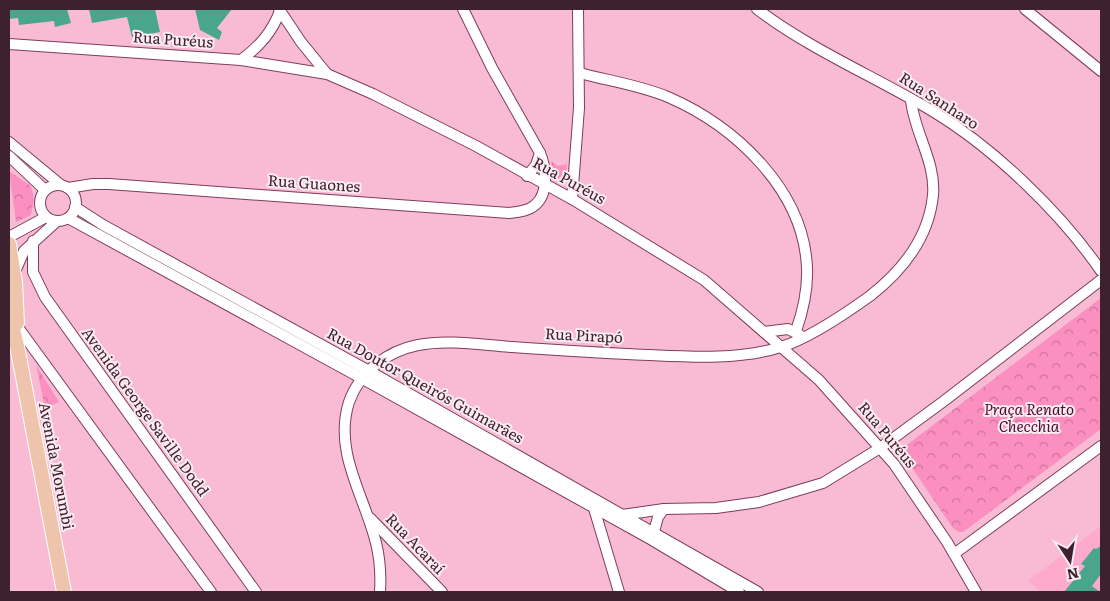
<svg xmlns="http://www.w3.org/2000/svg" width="1110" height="601" font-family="Literata,serif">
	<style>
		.built { fill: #feaacd }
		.park { fill: url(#park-crowns) }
		.building { fill: #49a68d }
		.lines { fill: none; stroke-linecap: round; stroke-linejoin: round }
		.minor-casing { stroke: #7e3d5b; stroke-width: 12 }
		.major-casing { stroke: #fff; stroke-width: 16 }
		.minor { stroke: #fff; stroke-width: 10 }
		.major { stroke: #eec5ac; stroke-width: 14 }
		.labels { text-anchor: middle; stroke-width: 4; stroke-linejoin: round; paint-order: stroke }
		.street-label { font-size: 15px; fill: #3e212e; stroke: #fcebf1 }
		.park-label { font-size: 15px; font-style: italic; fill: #4f092f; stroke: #fcebf1 }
	</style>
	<defs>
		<pattern id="park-crowns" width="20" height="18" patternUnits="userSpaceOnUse" patternTransform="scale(1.25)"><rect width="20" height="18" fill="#fb8fbf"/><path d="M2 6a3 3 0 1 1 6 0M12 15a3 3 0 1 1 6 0" fill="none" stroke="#cd749c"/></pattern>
	</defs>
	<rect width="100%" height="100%" fill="#f9bbd4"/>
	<polygon class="built" points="1101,526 1101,592 1041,592 1028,581"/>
	<g class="park">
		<polygon points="551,161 558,166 567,164 564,184 553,180"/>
		<polygon points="9,171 31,186 34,199 31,215 16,222"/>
		<polygon points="1101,298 1101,429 963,532 958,532 952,527 900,450"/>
		<polygon points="36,365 59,402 45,408"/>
	</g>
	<g class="building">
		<polygon points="9,9 67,9 71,23 55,27 54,21 19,25 18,18 9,19"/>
		<polygon points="89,9 155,9 160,32 132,37 127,17 92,23"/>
		<polygon points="195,9 232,9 217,28 222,32 219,40 200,30"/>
		<polygon points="1101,546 1101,574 1092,586 1100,592 1064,592 1085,566 1081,564 1094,548 1096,549"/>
	</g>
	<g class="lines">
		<defs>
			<g id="minor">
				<polyline points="279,9 301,42 327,74"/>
				<polyline points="463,9 492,68 540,153 536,165 527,176"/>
				<path d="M757,9C811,50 876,77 934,112C995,149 1061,213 1101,271"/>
				<polyline points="1025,9 1101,71"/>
				<polyline points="9,44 241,60 327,74 373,94 476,146 572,199 704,280 819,380 894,464 947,542 976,592"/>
				<path d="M241,60C260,46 272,32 280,11"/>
				<path d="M580,73C609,81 639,85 668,97C735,126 804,190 807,268C808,290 803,311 796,331"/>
				<polyline points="9,142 61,185"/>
				<polyline points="9,156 45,190"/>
				<circle cx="58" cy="203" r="18"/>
				<path d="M68,188L93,184H109L509,213C517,212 529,211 535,205C549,194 546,167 540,153"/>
				<polyline points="572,199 579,108 578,9"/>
				<polyline points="75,207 103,225 369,371 758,592"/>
				<polyline points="68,218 363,379 652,540 739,592"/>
				<polyline points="9,237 46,217"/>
				<polyline points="33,241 33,272 45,297 256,592"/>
				<polyline points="14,274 24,251 57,221"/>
				<polyline points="17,326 211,592"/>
				<polyline points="764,332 788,329 800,335"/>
				<polyline points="593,505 619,592"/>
				<polyline points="622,515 664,509 716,508 759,502 823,483 880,448 944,401 1101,280"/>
				<polyline points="370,518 442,592"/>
				<polyline points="652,539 658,517 664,509"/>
				<polyline points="954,554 1101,446"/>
				<path d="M380,592C381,576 380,559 376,543C365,497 333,452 349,402C360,371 388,351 418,345C448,339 481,345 512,347C557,350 603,353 649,355C691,357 739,360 781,347C810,338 845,314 870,296C902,271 929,237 933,195C936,162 914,132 911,100"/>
			</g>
			<g id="major">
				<polyline points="9,244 15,282 17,323"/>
				<polyline points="9,312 17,346 64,592"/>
			</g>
		</defs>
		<use href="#minor" class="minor-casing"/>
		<use href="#major" class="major-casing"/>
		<use href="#minor" class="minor"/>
		<use href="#major" class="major"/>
	</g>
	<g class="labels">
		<g class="street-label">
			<text transform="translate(173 40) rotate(4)" y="5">Rua Puréus</text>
			<text transform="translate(939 101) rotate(33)" y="5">Rua Sanharo</text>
			<text transform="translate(569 181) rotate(29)" y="5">Rua Puréus</text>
			<text transform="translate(314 184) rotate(4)" y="5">Rua Guaones</text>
			<text transform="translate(584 336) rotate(3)" y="5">Rua Pirapó</text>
			<text transform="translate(425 386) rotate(29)" y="5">Rua Doutor Queirós Guimarães</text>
			<text transform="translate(145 412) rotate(54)" y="5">Avenida George Saville Dodd</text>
			<text transform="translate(887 435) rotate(50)" y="5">Rua Puréus</text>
			<text transform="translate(56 466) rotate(79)" y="5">Avenida Morumbi</text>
			<text transform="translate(415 544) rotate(46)" y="5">Rua Acaraí</text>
		</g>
		<g class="park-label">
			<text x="1029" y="415">Praça Renato<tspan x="1029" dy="17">Checchia</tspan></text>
		</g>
	</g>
	<rect width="1110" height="601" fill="none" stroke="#3e212e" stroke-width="20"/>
	<g transform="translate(1070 561) rotate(168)" stroke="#fcebf1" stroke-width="4" paint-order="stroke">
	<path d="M0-4L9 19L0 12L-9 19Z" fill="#3e212e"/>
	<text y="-8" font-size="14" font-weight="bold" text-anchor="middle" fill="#3e212e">N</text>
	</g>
</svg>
